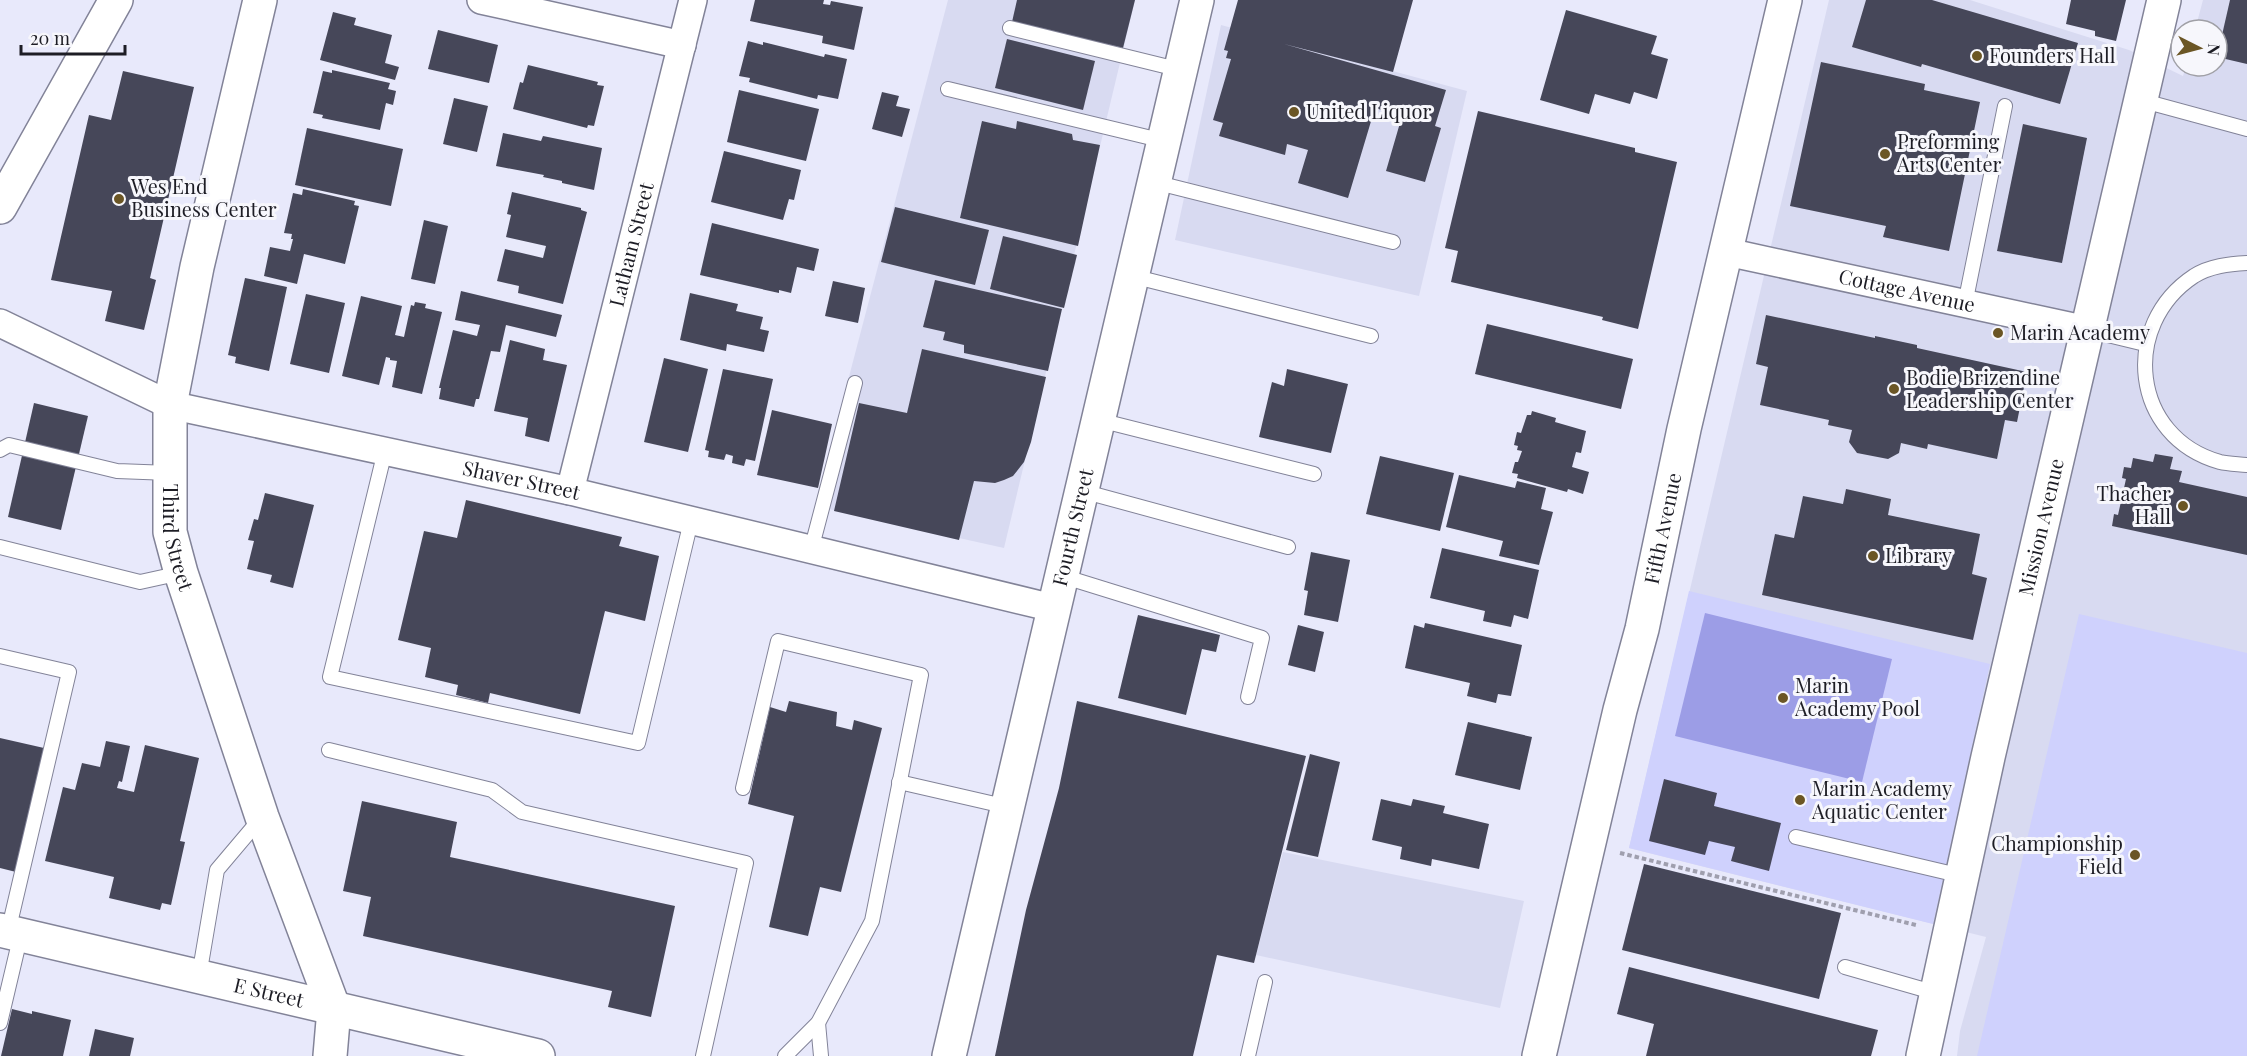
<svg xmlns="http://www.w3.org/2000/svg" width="2247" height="1056" font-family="'Playfair Display',serif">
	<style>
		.built { fill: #d8daf1 }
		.green { fill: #cfd1fd }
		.water { fill: #9c9de6 }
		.building { fill: #464759 }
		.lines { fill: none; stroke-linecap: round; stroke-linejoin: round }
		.lane-casing { stroke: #828398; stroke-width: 16 }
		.street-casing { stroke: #828398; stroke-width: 30 }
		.secondary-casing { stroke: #828398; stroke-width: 36 }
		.primary-casing { stroke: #828398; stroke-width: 36 }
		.path { stroke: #9f9fae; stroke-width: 4; stroke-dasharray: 4.5 3; stroke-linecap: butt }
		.lane { stroke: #fff; stroke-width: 14 }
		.street { stroke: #fff; stroke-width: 27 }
		.secondary { stroke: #fff; stroke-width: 33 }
		.primary { stroke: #fff; stroke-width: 33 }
		.poi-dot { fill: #6b5625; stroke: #f7f7fc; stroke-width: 2 }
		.labels { text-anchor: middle; stroke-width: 6; stroke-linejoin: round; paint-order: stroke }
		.poi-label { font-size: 20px; fill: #1d1d25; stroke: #f7f7fc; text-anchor: start }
		.street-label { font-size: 20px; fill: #1d1d25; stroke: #f7f7fc }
	</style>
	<rect width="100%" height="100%" fill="#e8e9fb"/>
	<g class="built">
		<polygon points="948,0 1135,0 1004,548 815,506"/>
		<polygon points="1829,0 1970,0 2129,50 2183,76 2186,66 2217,66 2217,30 2195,30 2203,0 2247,0 2247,1056 1957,1056 1960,1031 1986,937 1629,848"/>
		<polygon points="1221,25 1467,91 1419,296 1175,240"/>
		<polygon points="1283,852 1524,901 1500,1008 1256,955"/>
	</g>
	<g class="green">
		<polygon points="1689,591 1990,664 1933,924 1629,848"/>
		<polygon points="2079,614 2247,653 2247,1056 1977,1056"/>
	</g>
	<polygon class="water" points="1705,613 1892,659 1862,782 1675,736"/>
	<g class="building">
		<polygon points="755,0 824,0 823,4 830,5 831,1 863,7 854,50 822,43 823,36 750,21"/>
		<polygon points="1017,0 1135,0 1123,48 1012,22"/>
		<polygon points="1238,0 1413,0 1393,72 1284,44 1446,90 1435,126 1441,128 1425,182 1386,171 1402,116 1375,108 1348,198 1298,183 1308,150 1287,144 1285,155 1219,136 1223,123 1213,120 1231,59 1226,58 1228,51 1224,50"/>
		<polygon points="1866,0 1932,0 2078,43 2060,104 1922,64 1921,67 1852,47"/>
		<polygon points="2071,0 2126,0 2116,41 2095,36 2095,31 2066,24"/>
		<polygon points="2230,0 2247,0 2247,64 2217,57"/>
		<polygon points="1566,10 1657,36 1651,54 1668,59 1657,99 1634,92 1630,104 1595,94 1589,114 1540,100"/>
		<polygon points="333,12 356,18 354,25 392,35 385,63 399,67 395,80 320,60"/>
		<polygon points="438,30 498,45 489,83 428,69"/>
		<polygon points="1007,39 1095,61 1083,110 995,88"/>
		<polygon points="748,41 763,45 763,42 824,57 825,54 847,59 838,99 818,95 817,99 749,82 750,78 739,76"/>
		<polygon points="1821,62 1925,84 1924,90 1980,102 1949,251 1883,237 1886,226 1790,206"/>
		<polygon points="528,65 598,82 597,85 604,86 594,126 588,125 587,128 513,109 520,82 523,83"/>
		<polygon points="332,70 390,83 388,89 396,91 393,105 386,103 380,130 322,118 323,115 313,113 323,71 332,73"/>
		<polygon points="123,71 194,87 150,278 156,280 144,330 105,321 112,291 51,280 89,115 111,120"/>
		<polygon points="739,90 819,109 806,161 727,142"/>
		<polygon points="882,92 899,96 896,106 910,109 902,137 872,129"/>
		<polygon points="454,98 488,106 477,152 443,144"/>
		<polygon points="1478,111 1635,148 1635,152 1677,162 1638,329 1602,320 1603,317 1451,282 1458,251 1445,248"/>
		<polygon points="982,121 1016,129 1017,121 1072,134 1073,140 1100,145 1078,246 960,218"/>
		<polygon points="2023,124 2087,138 2062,263 1997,251"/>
		<polygon points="307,128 403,149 391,206 295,185"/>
		<polygon points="503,133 541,141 543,136 602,148 594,190 562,183 562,181 543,177 544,175 496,166"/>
		<polygon points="724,151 801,170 794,200 789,199 783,220 711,202"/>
		<polygon points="303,189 355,201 354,205 359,206 345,264 304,254 297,284 264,276 270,247 290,251 293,239 291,239 292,234 284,233 293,193 302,195"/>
		<polygon points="512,192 581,208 581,210 587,212 563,304 518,293 519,286 497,281 505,249 543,258 546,246 506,237 511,215 507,214"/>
		<polygon points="895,207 989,230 975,285 881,262"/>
		<polygon points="424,220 448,226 435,284 411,279"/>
		<polygon points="712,223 819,249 814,271 797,267 791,293 779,290 779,293 700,275"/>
		<polygon points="1003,236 1077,255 1064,308 990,289"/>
		<polygon points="245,278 287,287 269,371 235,363 236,357 228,355"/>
		<polygon points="935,280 1062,309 1048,371 964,353 964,345 943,340 945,332 923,327"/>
		<polygon points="833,281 865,288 858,323 825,316"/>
		<polygon points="461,291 562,315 556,337 506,325 500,352 491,351 479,399 476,399 474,407 439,399 441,388 439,388 453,330 477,336 480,325 455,320"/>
		<polygon points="690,293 738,304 736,311 763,317 760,329 769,331 764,352 727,344 726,351 680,340"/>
		<polygon points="306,294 345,303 329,373 290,364"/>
		<polygon points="361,296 402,306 395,335 404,337 411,305 414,306 415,302 426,304 425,308 442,312 422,394 392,387 397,361 390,360 390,358 386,357 379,385 342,376"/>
		<polygon points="1766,315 1875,338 1875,336 1917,345 1917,348 2027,372 2017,422 2005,420 1997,459 1928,444 1927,449 1901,443 1899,453 1888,459 1857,453 1849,442 1852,430 1828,425 1829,420 1760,405 1768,367 1756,364"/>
		<polygon points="1487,324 1633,359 1621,409 1475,374"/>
		<polygon points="510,340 545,349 543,360 567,365 549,442 525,436 528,418 494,411"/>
		<polygon points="922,349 1046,377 1031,442 1024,462 1013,476 1004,480 995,483 974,481 959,540 834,511 859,403 907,413"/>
		<polygon points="664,358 708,369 688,452 644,442"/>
		<polygon points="723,369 773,379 755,461 746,459 744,466 732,463 733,456 726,454 724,460 708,457 709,451 705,450"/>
		<polygon points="1287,369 1348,384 1331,453 1259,437 1272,382 1284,386"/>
		<polygon points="34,403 88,416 61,530 8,517"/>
		<polygon points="772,410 832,424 818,488 757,475"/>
		<polygon points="1532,411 1556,418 1555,422 1586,431 1581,453 1576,452 1572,467 1589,472 1583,494 1568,489 1567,492 1517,478 1518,474 1512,473 1515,462 1518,462 1522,451 1517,450 1518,446 1514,445 1517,432 1521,433 1527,415 1531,415"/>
		<polygon points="2155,454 2173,457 2170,469 2182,471 2179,482 2247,497 2247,555 2112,526 2114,514 2118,515 2126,479 2122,478 2124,467 2131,468 2133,458 2153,462"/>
		<polygon points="1380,456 1454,473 1440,531 1366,514"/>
		<polygon points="1459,475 1515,488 1517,481 1546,488 1541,509 1553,512 1539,565 1499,556 1503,541 1446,527"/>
		<polygon points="1846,489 1891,499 1888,515 1980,534 1972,574 1987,578 1973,640 1762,595 1775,534 1794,538 1803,496 1843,504"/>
		<polygon points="265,493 314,505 293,588 270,582 272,575 247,569 254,541 248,540 254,519 258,520"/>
		<polygon points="466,500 622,537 619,546 659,556 645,621 605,611 580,714 490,693 488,703 456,695 458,685 425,677 431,648 398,640 424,531 457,538"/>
		<polygon points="1442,548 1539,570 1528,619 1514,615 1511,627 1483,621 1485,611 1430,598"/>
		<polygon points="1311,552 1350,560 1338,622 1304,615 1308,591 1304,590"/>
		<polygon points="1138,615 1220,635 1216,652 1202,649 1186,715 1118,698"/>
		<polygon points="1425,623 1522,645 1511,696 1498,694 1496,703 1467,696 1470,683 1405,668 1414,625 1424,628"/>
		<polygon points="1298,625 1324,632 1315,672 1288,665"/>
		<polygon points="789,701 837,712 836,726 852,730 854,720 882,728 841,892 820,887 808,936 769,927 794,816 748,804 770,707 786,712"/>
		<polygon points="1077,701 1306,756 1254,963 1217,955 1193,1056 995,1056 1026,910 1059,788"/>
		<polygon points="1468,722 1532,737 1520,790 1455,775"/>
		<polygon points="0,738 44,748 16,872 0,868"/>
		<polygon points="106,741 130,746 122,782 119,781 117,788 134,792 145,745 199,758 180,841 185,842 171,905 162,903 160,910 109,898 114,877 45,861 63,787 75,790 82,763 100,767"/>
		<polygon points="1310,754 1340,762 1318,857 1286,850"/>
		<polygon points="1664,779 1717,793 1714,806 1781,823 1769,871 1731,861 1735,847 1709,841 1705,855 1649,841"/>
		<polygon points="1381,799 1411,806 1413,799 1445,806 1443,813 1489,824 1479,869 1432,859 1431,866 1400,859 1402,847 1372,840"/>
		<polygon points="362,801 457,822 450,857 675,906 651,1017 608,1007 612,991 363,936 371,897 343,891"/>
		<polygon points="1644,864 1841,913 1819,999 1622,950"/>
		<polygon points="1629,967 1878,1030 1871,1056 1646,1056 1654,1024 1617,1014"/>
		<polygon points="12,1009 32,1014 32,1011 71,1020 63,1056 1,1056"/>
		<polygon points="95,1029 134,1038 130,1056 89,1056"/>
	</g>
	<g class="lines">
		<defs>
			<g id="lane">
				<polyline points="1010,28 1181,70"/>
				<polyline points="948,89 1164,141"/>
				<polyline points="2140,100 2247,129"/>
				<polyline points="1154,182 1393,242"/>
				<path d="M2247,263C2229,264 2210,266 2194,276C2120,325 2131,437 2220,462C2228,464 2238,464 2247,465"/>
				<polyline points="1132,276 1371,336"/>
				<polyline points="1965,304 2005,106"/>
				<polyline points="2087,330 2145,344"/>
				<polyline points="1099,420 1314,474"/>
				<polyline points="0,450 9,445 117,471 170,473"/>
				<polyline points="385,451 330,677 638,743 691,521"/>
				<polyline points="1082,491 1288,547"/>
				<polyline points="0,547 140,582 181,573"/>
				<polyline points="811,550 855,383"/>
				<polyline points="1062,576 1262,638 1248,697"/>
				<polyline points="0,656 69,672 8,932"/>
				<polyline points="329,750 492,790 522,812 746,863 703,1056"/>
				<polyline points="899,782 1008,807"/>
				<polyline points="743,788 778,641 921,675 872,921 818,1023 785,1056"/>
				<polyline points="1796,837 1962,876"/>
				<polyline points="1845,967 1936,993"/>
				<polyline points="199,976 217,870 261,818"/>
				<polyline points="0,1023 21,934"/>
				<polyline points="818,1023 821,1056"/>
				<polyline points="1248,1056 1265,982"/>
			</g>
			<g id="street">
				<polyline points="481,0 682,45"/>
				<path id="s1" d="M1727,252L2087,330"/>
				<path id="s2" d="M0,323L170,405L570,491L1053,608"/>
				<path id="s3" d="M570,491L693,0"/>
			</g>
			<g id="secondary">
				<path id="s4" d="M0,930L538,1056"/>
				<path id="s5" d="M949,1056L1197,0"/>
				<path id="s6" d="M1539,1056L1620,710L1642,629L1684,429L1785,0"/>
				<path id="s7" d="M1923,1056L1988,757L2164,0"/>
			</g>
			<g id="primary">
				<path id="s8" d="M260,0L197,267L170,405V532L181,573L262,817L334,1009L330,1056"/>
				<polyline points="0,207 116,0"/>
			</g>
		</defs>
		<use href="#lane" class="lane-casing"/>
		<use href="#street" class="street-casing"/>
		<use href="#secondary" class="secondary-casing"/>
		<use href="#primary" class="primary-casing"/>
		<polyline class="path" points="1620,853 1916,925"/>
		<use href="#lane" class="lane"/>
		<use href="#street" class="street"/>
		<use href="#secondary" class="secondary"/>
		<use href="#primary" class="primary"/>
	</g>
	<g class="poi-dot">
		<circle cx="1977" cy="56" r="6"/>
		<circle cx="1294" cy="112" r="6"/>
		<circle cx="1885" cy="154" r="6"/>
		<circle cx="119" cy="199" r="6"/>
		<circle cx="1998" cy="333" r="6"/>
		<circle cx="1894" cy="389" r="6"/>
		<circle cx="2183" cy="506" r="6"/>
		<circle cx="1873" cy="556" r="6"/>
		<circle cx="1783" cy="698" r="6"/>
		<circle cx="1800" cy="800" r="6"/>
		<circle cx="2135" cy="855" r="6"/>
	</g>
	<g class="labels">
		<g class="poi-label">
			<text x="1989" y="63">Founders Hall</text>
			<text x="1306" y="119">United Liquor</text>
			<text x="1897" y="149">Preforming<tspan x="1897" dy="23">Arts Center</tspan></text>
			<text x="131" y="194">Wes End<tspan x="131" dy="23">Business Center</tspan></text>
			<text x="2010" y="340">Marin Academy</text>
			<text x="1906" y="385">Bodie Brizendine<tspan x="1906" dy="23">Leadership Center</tspan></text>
			<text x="2171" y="501" text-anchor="end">Thacher<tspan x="2171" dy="23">Hall</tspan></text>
			<text x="1885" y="563">Library</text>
			<text x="1795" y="693">Marin<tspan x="1795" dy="23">Academy Pool</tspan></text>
			<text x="1812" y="796">Marin Academy<tspan x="1812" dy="23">Aquatic Center</tspan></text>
			<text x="2123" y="851" text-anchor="end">Championship<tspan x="2123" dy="23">Field</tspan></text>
		</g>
		<g class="street-label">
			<text dy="7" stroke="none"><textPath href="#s3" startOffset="254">Latham Street</textPath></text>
			<text dy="7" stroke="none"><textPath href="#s1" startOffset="184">Cottage Avenue</textPath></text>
			<text dy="7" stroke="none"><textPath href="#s2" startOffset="548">Shaver Street</textPath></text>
			<text dy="7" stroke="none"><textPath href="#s5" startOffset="543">Fourth Street</textPath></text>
			<text dy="7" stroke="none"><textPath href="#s6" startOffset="542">Fifth Avenue</textPath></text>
			<text dy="7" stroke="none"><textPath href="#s7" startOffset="542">Mission Avenue</textPath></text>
			<text dy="7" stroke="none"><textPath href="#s8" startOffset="548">Third Street</textPath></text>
			<text dy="7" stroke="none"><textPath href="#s4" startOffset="276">E Street</textPath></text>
		</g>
	</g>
	<g transform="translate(2199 48) rotate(96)"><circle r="28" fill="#f7f7fc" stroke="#a0a0a6" stroke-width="1.5"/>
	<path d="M0-4.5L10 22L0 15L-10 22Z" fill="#6b5625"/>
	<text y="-9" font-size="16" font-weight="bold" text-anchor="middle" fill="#1d1d25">N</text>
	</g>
	<path d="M21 45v9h104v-9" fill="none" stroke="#1d1d25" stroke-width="3"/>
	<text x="30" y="45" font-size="18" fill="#1d1d25" stroke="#f7f7fc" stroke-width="4.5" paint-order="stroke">20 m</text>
</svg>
